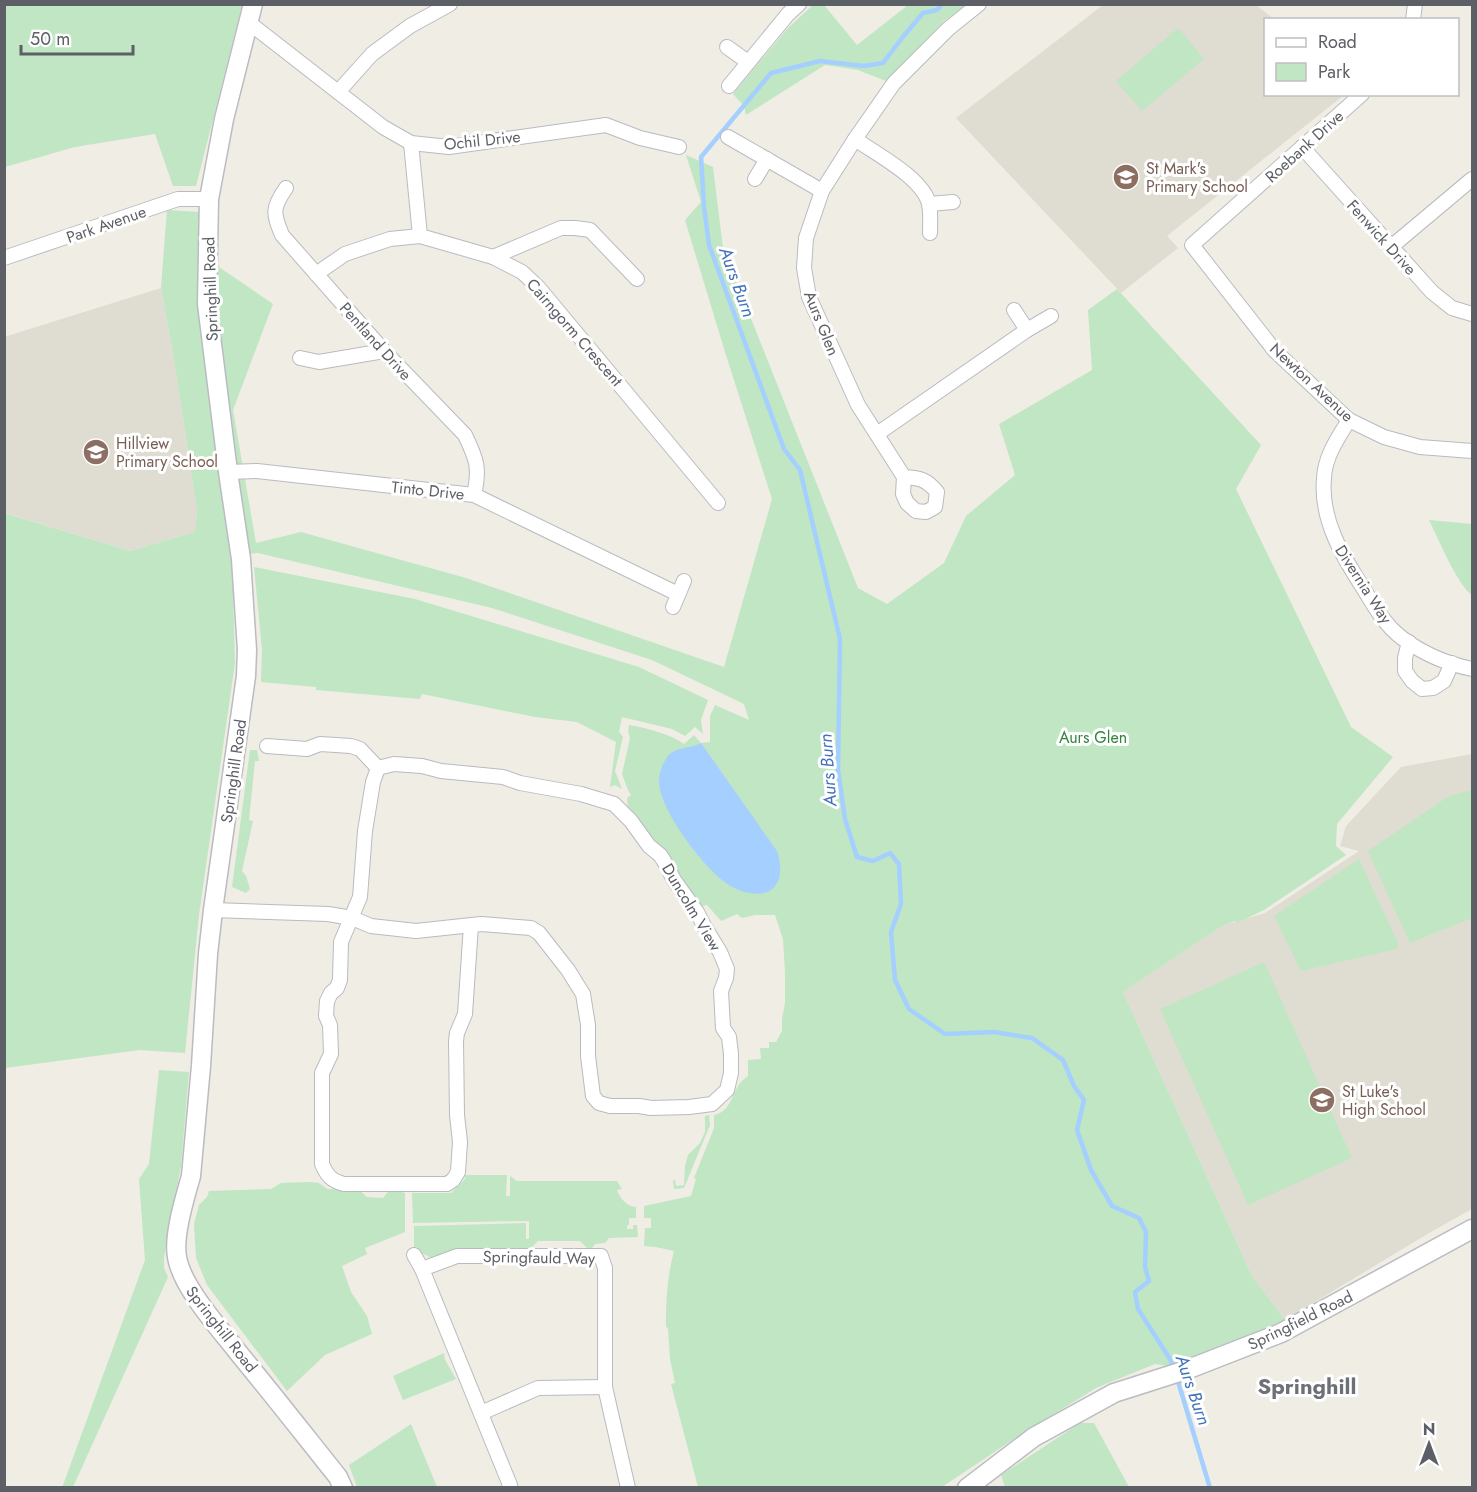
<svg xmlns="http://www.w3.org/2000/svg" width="1477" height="1492" font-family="Jost,sans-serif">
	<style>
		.education { fill: #dfddd2 }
		.green { fill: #c0e6c4 }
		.water { fill: #a4cfff }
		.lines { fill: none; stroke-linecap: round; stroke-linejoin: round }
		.stream { stroke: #a4cfff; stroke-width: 4.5 }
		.street-casing { stroke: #b9bbc0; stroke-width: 16 }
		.secondary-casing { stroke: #babcc2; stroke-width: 21 }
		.street { stroke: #fff; stroke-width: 14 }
		.secondary { stroke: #fff; stroke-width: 18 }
		.labels { text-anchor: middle; stroke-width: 6; stroke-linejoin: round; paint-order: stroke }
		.street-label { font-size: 16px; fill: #5c5f65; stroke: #fff }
		.education-label { font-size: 16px; fill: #785e54; stroke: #fff; text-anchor: start }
		.park-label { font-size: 16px; fill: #34843f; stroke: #fff }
		.water-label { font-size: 18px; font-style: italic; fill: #4273bb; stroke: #fff }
		.district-label { font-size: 22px; font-weight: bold; fill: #6d7177; stroke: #fff }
	</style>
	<rect width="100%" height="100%" fill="#efede4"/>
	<g class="education">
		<polygon points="1103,5 1256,5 1274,19 1266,20 1266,94 1344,95 1167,236 1178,248 1121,293 956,118"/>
		<polygon points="161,288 172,347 197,510 195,532 130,551 5,513 4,337"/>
		<polygon points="1472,754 1472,1209 1429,1233 1285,1320 1252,1276 1123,992 1222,926 1265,913 1359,851 1340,846 1346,826 1401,767"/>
	</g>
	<g class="green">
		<polygon points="5,4 242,5 196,186 173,186 155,134 75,147 5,167"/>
		<polygon points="813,5 824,5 857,45 908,5 966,5 944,21 886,81 858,70 825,65 746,115 744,106 733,94 788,28"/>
		<polygon points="1178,28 1204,59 1142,111 1116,81"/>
		<path d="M686,155L713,167L723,248L858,588L887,604L944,563L966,516L1015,475L999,424L1092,370L1088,310L1117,289L1261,445L1236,489L1351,727L1393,757L1337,824L1336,846L1346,855L1264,910L1237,923L1236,921L1222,926L1123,992L1252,1276L1285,1320L1169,1366L1155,1364L1096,1388L1020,1435L942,1487H698L671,1384L675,1383L670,1359L668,1328L666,1327C666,1299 667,1279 674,1251L656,1247L644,1246L645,1228H651V1218H644V1206L691,1196L696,1179L694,1178L714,1128V1115C731,1112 731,1094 741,1082C743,1080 746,1078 748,1076V1060L761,1059L760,1048H769V1042H776L782,1031V1019L785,1003V972L783,939L775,915H755L742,918L737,914L721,921L707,905L702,906L673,865L655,845L628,808L627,798L631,795L628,790L622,774L630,738L628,731L629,725C646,728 671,734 684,744L694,735L701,743L710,742V716L715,705L749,720L744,704L652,660L492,608L258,553L232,555L235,663L199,915L185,1053L140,1050L5,1068L4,513L130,551L195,532L197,510L172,347L161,288L167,210L216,213V265L273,304L233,410L256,543L301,532L466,578L724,667L772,499L725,352L685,220L701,202Z"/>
		<path d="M1429,520L1472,524V595C1458,586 1438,538 1429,520Z"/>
		<polygon points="254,567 415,599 639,667 708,700 701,720 703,734 695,727 685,736 672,729 622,717 619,732 623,737 615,771 622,789 615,785 610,787 616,742 577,722 535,717 422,694 420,699 316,690 316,687 261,682 262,650"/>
		<polygon points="250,750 257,750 259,761 255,761 249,820 253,821 242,871 246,876 250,889 246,893 232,887"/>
		<polygon points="1472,790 1472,918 1410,943 1368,851 1449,796"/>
		<polygon points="1359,859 1398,943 1397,949 1301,971 1274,916"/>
		<polygon points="1264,962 1352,1158 1248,1205 1160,1009"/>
		<polygon points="159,1070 189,1072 181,1166 164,1258 164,1268 168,1277 73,1487 62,1488 145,1260 139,1179 149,1164"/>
		<polygon points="709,1115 710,1125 684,1188 674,1189 673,1180 675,1180 676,1186 684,1185 685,1166 688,1155 700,1143 705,1132 705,1116"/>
		<path d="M465,1175H507L506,1196H510V1176L517,1181H617L622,1189L617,1190C620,1198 627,1207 636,1207V1218H629V1225H627V1229H633V1225H637L638,1237L609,1238L605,1243L595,1244L592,1248H587L580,1241H538L530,1249H476L461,1254L454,1249L434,1259L419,1252L417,1247L414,1248V1226L526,1223V1239H529V1221L413,1223L412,1193H451L465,1179Z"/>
		<polygon points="310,1182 319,1183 327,1189 359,1190 367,1197 383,1198 390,1189 405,1193 405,1232 365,1248 367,1254 342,1266 351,1292 367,1316 372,1334 325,1355 287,1391 207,1285 196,1258 194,1224 199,1205 207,1197 209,1191 271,1189 281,1183"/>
		<polygon points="444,1353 445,1360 456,1379 403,1400 393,1376"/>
		<polygon points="1080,1423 1094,1423 1129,1487 1005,1487 1001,1475"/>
		<polygon points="411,1424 437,1487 357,1487 349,1465"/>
	</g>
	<path class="water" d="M701,743L777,851C792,898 752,904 722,880C700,862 659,809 659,781C659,773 663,762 668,756C677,746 691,749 701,743Z"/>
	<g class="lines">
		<g class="stream">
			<polyline points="942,4 937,10 923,13 902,38 883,63 864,66 820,61 771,73 701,157 704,207 709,245 784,449 800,470 840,639 838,770 845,819 857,857 873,861 890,853 899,864 901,904 891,932 895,980 909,1009 945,1034 994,1032 1032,1038 1063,1060 1074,1086 1084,1100 1077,1130 1091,1170 1112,1206 1139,1218 1146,1232 1145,1267 1149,1281 1135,1292 1138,1309 1170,1359 1174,1370"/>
			<polyline points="1177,1378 1210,1488"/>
		</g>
		<defs>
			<g id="street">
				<polyline points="1413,20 1415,4"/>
				<polyline points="248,22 383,127 411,143 449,147 606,125 640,138 679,147"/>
				<polyline points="727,47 748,62"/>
				<polyline points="729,86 788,14 799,4"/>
				<polyline points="338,92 372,54 410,26 450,4"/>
				<polyline points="1362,94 1192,245 1275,351 1349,420 1384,437 1420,447 1472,451"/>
				<polyline points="728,137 822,191"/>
				<path d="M855,139C876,154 923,178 929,204C931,213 930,224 930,233"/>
				<polyline points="411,143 420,236"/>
				<polyline points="1302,147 1432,292 1452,308 1472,314"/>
				<polyline points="755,179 767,159"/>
				<path d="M286,188C272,208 273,213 282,235L384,351L465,435C477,460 480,468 474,495"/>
				<polyline points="929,204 953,202"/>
				<polyline points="1391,247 1472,179"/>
				<polyline points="493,257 561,228 575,228 590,230 637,279"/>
				<polyline points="4,258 178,199 209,199"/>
				<polyline points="316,274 345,254 390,239 420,236 493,257 522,272 538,287 718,503"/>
				<polyline points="1014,310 1027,330"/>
				<polyline points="300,358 319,362 384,351"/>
				<path d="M1349,420C1338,438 1325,456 1324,478C1320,520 1343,557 1365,591C1375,608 1386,626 1402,638C1422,653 1448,664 1472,669"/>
				<polyline points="877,434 1027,330 1051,316"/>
				<polyline points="228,472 257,471 474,495 678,594"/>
				<path d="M904,477C920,478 926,479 937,492L935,507L926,512L916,511L907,503L903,494L904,477L858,405L809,297L804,268L806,238L822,191L855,139L894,83L948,29L979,4"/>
				<polyline points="673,607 684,581"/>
				<polyline points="1409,642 1405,658 1405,671 1412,681 1422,689 1433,688 1444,681 1452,663"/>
				<polyline points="267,746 307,749 320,744 351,746 360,749 378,768"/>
				<path d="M213,910L328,914L352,918L371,926L416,931L481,924L531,928L539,933L568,970L583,994L588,1025V1056L593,1096L599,1103L610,1106H639L651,1108L689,1107L712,1104L727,1090L731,1073V1054L729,1037L723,1028L721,991L726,978L727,969L720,952L704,926L697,912L674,880L664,861L660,855L649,846L631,821L614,804L581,794L520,783L503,777L441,771L422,766L394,764L378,768L373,782L365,831L360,897L341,942L340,980L337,988L331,993L327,1001L326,1016L330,1025L331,1054L322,1073V1164C327,1176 332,1181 344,1184H447L453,1180L458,1172L460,1142L457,1115L456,1041L457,1033L465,1014L471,925"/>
				<polyline points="414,1255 422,1269"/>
				<polyline points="481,1413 538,1388 605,1387"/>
				<polyline points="509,1488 510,1485 422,1269 457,1256 601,1256 605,1268 605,1387 628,1488"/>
			</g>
			<g id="secondary">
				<path d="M253,4L224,119L209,199L207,304L228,472L241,559L247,650L246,676L213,910L208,954L201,1066L191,1176C185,1197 173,1236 177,1257C182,1288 221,1330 241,1356C274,1396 306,1437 338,1477L343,1488"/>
				<polyline points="967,1488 1034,1437 1114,1393 1186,1370 1281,1333 1472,1229"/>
			</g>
		</defs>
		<use href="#street" class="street-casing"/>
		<use href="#secondary" class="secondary-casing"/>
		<use href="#street" class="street"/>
		<use href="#secondary" class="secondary"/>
	</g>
	<defs>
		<symbol id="school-disc" viewBox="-11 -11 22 22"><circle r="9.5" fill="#8d6e63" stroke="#fff"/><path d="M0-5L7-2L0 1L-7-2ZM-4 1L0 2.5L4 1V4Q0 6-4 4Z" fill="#fff"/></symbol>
	</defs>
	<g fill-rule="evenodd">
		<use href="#school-disc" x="1111" y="162" width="30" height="30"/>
		<use href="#school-disc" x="81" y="437" width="30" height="30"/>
		<use href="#school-disc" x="1307" y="1085" width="30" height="30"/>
	</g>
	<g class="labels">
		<g class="street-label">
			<text transform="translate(482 140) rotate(-6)" y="6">Ochil Drive</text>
			<text transform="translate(1304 146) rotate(-42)" y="6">Roebank Drive</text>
			<text transform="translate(106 224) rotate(-19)" y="6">Park Avenue</text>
			<text transform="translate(1382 237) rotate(48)" y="6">Fenwick Drive</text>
			<text transform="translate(210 289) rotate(-92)" y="6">Springhill Road</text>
			<text transform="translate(822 323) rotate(68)" y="6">Aurs Glen</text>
			<text transform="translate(575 332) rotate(49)" y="6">Cairngorm Crescent</text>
			<text transform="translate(376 341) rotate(48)" y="6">Pentland Drive</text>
			<text transform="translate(1312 382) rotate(43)" y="6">Newton Avenue</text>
			<text transform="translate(428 490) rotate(6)" y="6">Tinto Drive</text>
			<text transform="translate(1364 584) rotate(57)" y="6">Divernia Way</text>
			<text transform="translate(233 771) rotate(-82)" y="6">Springhill Road</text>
			<text transform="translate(692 907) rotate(59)" y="6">Duncolm View</text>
			<text transform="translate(539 1257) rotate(1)" y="6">Springfauld Way</text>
			<text transform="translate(1300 1320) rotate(-26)" y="6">Springfield Road</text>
			<text transform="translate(222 1329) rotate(52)" y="6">Springhill Road</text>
		</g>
		<g class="education-label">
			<text x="1146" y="174">St Mark's<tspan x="1146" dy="18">Primary School</tspan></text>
			<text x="116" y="449">Hillview<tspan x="116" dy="18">Primary School</tspan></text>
			<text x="1342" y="1097">St Luke's<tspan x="1342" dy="18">High School</tspan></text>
		</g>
		<g class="park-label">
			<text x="1093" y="743">Aurs Glen</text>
		</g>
		<g class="water-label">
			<text transform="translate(737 282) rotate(70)" y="6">Aurs Burn</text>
			<text transform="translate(828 770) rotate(-94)" y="6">Aurs Burn</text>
			<text transform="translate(1193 1390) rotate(71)" y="6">Aurs Burn</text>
		</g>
		<g class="district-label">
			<text x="1307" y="1394">Springhill</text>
		</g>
	</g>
	<rect width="1477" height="1492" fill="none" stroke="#5c5f65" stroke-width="12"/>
	<rect x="1264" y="18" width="195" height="78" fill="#ffffff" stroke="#bebfc1" stroke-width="1.5"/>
	<rect x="1276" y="38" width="30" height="9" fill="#ffffff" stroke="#bebfc1" stroke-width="1.5"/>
	<text x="1318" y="48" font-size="18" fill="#5c5f65">Road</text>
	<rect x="1276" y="63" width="30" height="18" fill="#c0e6c4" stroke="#bebfc1" stroke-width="1.5"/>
	<text x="1318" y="78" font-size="18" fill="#5c5f65">Park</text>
	<g transform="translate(1429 1444)" stroke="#ffffff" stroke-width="4.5" paint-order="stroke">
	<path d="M0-4.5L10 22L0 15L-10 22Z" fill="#5c5f65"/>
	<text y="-9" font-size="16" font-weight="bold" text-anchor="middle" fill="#5c5f65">N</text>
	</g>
	<path d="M21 45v9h112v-9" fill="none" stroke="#5c5f65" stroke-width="3"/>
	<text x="30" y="45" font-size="18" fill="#5c5f65" stroke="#ffffff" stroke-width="4.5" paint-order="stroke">50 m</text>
</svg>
